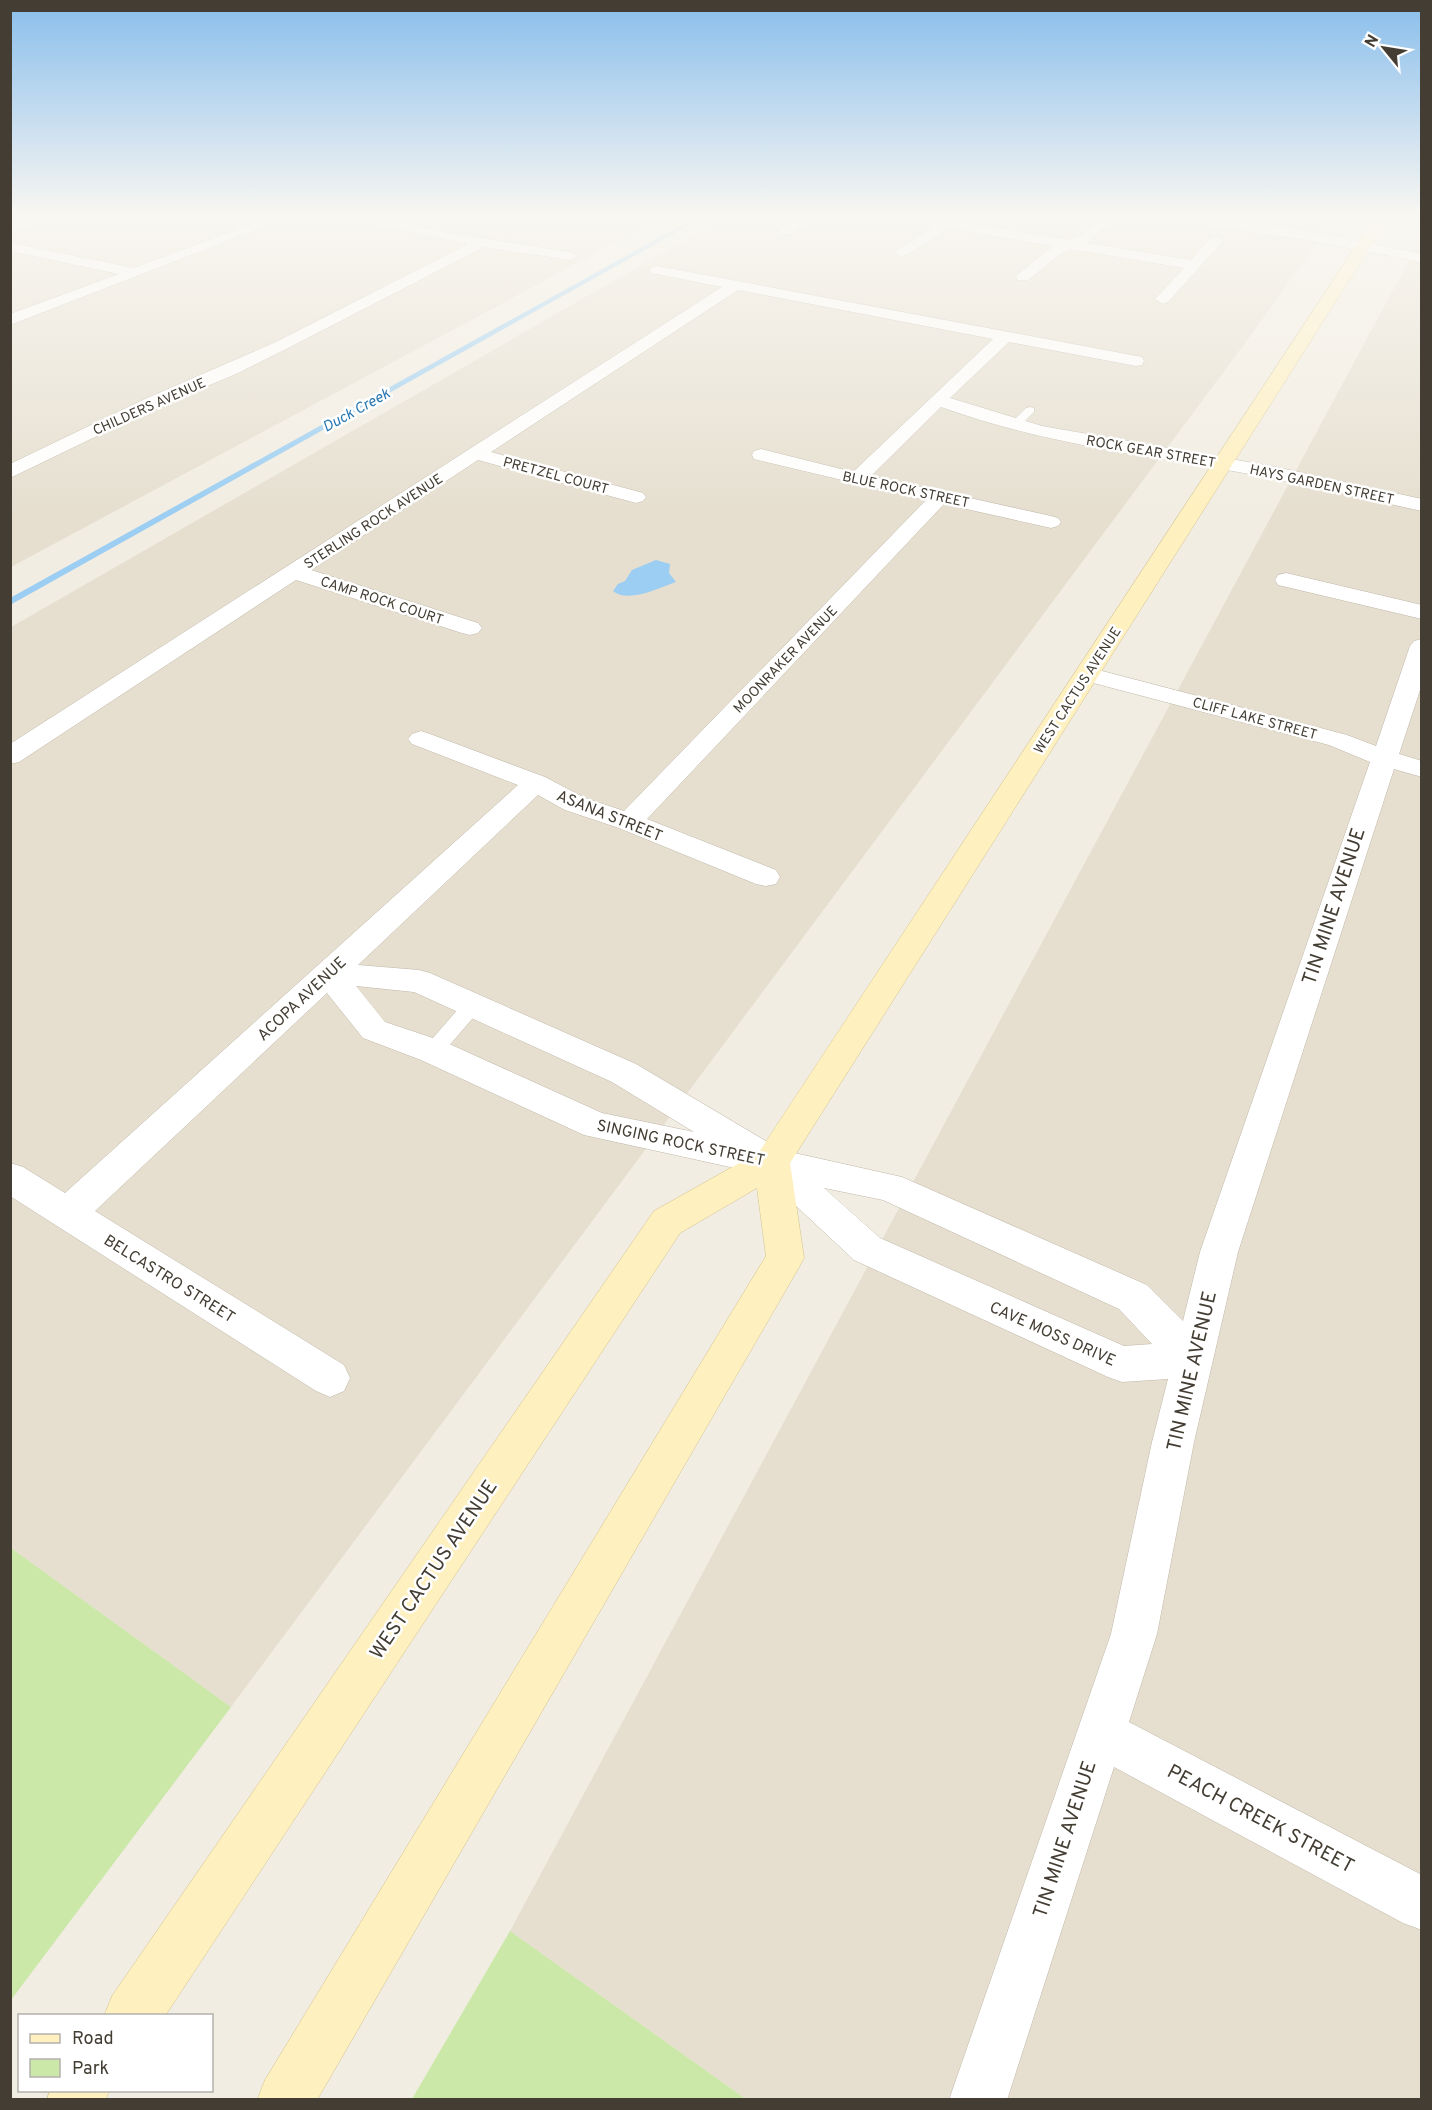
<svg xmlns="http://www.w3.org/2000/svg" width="1432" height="2110" font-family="Overpass,sans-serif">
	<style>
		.residential { fill: #e6dfd0 }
		.green { fill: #cbe8a9 }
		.water { fill: #9bcef2 }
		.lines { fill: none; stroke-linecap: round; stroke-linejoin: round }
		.stream { fill: #9bcef2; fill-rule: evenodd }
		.lane-casing { stroke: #c0b8a8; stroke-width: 1 }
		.street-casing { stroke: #c0b8a8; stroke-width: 1 }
		.secondary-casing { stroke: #d3c290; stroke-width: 1 }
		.lane { fill: #fff; fill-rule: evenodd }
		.street { fill: #fff; fill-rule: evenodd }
		.secondary { fill: #fff0bf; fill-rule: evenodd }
		.labels { text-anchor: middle; stroke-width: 5; stroke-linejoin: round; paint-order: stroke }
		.far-street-label { font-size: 14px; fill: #433d33; stroke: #fff }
		.far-water-label { font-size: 15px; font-style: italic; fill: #2977b1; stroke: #fff }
		.street-label { font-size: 16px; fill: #433d33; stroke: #fff }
		.near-street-label { font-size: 20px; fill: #433d33; stroke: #fff }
	</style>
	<rect width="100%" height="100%" fill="#f2ede2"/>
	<g class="residential">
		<polygon points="11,217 663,217 11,567"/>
		<polygon points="725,217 1335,217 1248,339 231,1707 11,1548 11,627"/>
		<polygon points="1421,238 1421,2099 746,2099 510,1931"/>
	</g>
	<g class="green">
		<polygon points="11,1548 231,1707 11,2000"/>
		<polygon points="510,1931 746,2099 412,2099"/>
	</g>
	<path class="water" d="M656,560L670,564L669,573L676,582C660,587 629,604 613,591L618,584L625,581L632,570Z"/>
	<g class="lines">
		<polygon class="stream" points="696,217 704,217 10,605 10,598"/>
		<defs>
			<g id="lane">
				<polygon points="1030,407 1034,408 1034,412 1019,427 1011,427 1011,423 1026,408"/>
				<polygon points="472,999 479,1001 482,1006 479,1011 440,1056 433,1059 426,1056 423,1051 426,1046 465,1001"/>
			</g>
			<g id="street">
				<polygon points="34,217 56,217 55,220 10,232 10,224"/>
				<polygon points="270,217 289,217 10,325 10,314 119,274 10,251 10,243 134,268"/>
				<polygon points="354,217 379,217 442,232 570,252 577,256 570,260 484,247 288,348 236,374 157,407 10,478 10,464 145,399 276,342 468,244 360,221"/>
				<polygon points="800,217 816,217 791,234 781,234 779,231 781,228"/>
				<polygon points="898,217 954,217 952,221 1068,240 1081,235 1102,217 1117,217 1086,243 1191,260 1211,238 1221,238 1223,241 1168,302 1163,304 1155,299 1184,268 1071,249 1063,252 1028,280 1018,280 1016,277 1018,274 1053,246 946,228 942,233 902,257 895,253 897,250 933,226 904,221"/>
				<path d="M1177,217C1258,217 1341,238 1422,254V262L1311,241L1183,221Z"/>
				<path d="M657,266L1142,357L1144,361L1142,365L1136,366L1009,342L950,398L1042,426L1271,466L1422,499V511C1355,497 1288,480 1221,469C1127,453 1032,440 941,407L871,476L1051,516L1058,518L1061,522L1058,526L1051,528L944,504L647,819L776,870L780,877L776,884L766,886L756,884L619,828L565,810L538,795L358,965L419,970L430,973L636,1064L781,1150L902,1177L1147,1285L1183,1321L1200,1252L1370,762L1329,745L1078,679L1075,674L1078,669L1087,667L1347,735L1376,746L1410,646L1414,641L1422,639V684L1399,754L1422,761V777L1394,769L1238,1252L1194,1442L1157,1634L1129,1722L1422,1875V1930L1403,1923L1114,1767L1007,2100H949L1111,1634L1152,1442L1168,1379L1122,1382L1108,1377L854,1260L762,1174L584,1135L421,1060L363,1038L327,993L95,1211L344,1365L350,1378L344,1391L330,1397L316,1391L10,1196V1163L23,1167L65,1193L518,785L412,744L408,739L412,734L421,731L430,734L545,777L585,798L624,811L926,500L754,459L752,455L754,451L761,449L853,472L993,339L738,290L491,452L643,493L646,497L643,501L636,503L478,460L311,570L478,623L482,628L478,633L470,635L462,633L296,580L19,762L10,764V744L722,287L652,273L650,270L652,267ZM356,986L414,992L612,1082L694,1132L602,1113L445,1042L385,1022ZM824,1188L883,1200L1119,1309L1152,1344L1124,1346L880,1238Z"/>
				<polygon points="1286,573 1422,605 1422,619 1278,585 1275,580 1278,575"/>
			</g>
			<g id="secondary">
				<polygon points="1375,217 1389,217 790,1163 804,1258 798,1269 317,2100 257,2100 265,2080 766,1256 757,1188 680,1233 165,2016 104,2016 112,1996 654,1211 759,1152"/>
				<polygon points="50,2090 109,2090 106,2100 47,2100"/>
			</g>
		</defs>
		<use href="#lane" class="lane-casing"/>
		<use href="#street" class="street-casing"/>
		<use href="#secondary" class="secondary-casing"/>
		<use href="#lane" class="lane"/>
		<use href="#street" class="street"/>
		<use href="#secondary" class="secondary"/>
	</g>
	<linearGradient id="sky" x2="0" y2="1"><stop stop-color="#89beec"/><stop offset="0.42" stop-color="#f9f7f2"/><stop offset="1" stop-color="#f9f7f2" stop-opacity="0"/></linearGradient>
	<rect width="1432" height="513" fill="url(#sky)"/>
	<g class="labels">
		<g class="far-street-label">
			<text transform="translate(149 406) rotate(-24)" y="5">CHILDERS AVENUE</text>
			<text transform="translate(1151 451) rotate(10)" y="5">ROCK GEAR STREET</text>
			<text transform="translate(556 475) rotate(15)" y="5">PRETZEL COURT</text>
			<text transform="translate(1322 484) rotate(12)" y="5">HAYS GARDEN STREET</text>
			<text transform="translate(906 489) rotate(12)" y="5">BLUE ROCK STREET</text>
			<text transform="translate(373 521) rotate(-33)" y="5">STERLING ROCK AVENUE</text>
			<text transform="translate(382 600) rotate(18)" y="5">CAMP ROCK COURT</text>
			<text transform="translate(785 659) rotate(-46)" y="5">MOONRAKER AVENUE</text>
			<text transform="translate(1077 690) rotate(-57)" y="5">WEST CACTUS AVENUE</text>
			<text transform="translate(1255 718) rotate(15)" y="5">CLIFF LAKE STREET</text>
		</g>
		<g class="far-water-label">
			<text transform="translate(356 410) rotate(-29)" y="5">Duck Creek</text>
		</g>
		<g class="street-label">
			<text transform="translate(610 815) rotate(22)" y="6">ASANA STREET</text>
			<text transform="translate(301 998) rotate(-43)" y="6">ACOPA AVENUE</text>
			<text transform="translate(681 1142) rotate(12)" y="6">SINGING ROCK STREET</text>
			<text transform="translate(170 1278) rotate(32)" y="6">BELCASTRO STREET</text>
			<text transform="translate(1053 1333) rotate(24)" y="6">CAVE MOSS DRIVE</text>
		</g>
		<g class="near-street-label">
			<text transform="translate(1333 906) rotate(-72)" y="7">TIN MINE AVENUE</text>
			<text transform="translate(1191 1371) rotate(-77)" y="7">TIN MINE AVENUE</text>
			<text transform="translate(433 1569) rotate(-56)" y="7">WEST CACTUS AVENUE</text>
			<text transform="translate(1261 1818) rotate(28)" y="7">PEACH CREEK STREET</text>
			<text transform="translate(1064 1839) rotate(-72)" y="7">TIN MINE AVENUE</text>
		</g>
	</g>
	<rect width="1432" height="2110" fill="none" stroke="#433d33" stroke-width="24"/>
	<rect x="18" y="2014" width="195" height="78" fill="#ffffff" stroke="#b4b1ad" stroke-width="1.5"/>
	<rect x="30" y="2034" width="30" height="9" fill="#fff0bf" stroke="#b4b1ad" stroke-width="1.5"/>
	<text x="72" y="2044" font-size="18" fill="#433d33">Road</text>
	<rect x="30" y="2059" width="30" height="18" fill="#cbe8a9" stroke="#b4b1ad" stroke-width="1.5"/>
	<text x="72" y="2074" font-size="18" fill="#433d33">Park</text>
	<g transform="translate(1384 48) rotate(300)" stroke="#ffffff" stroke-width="4.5" paint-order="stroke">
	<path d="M0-4.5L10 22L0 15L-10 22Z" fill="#433d33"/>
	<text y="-9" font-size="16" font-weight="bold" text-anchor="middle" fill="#433d33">N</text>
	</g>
</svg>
